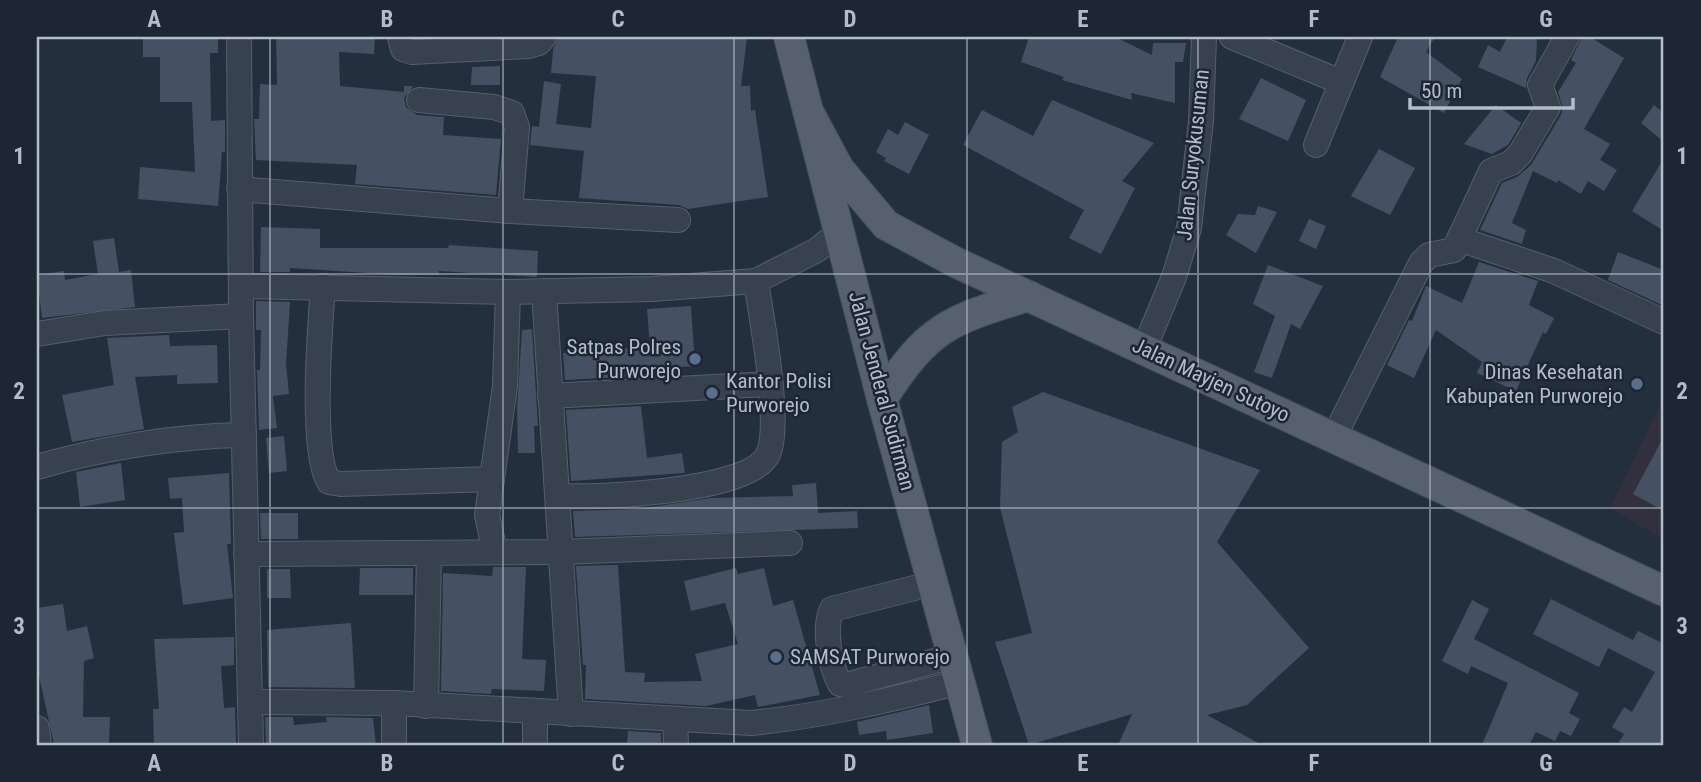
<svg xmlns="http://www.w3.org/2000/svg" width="1701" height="782" font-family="'Roboto Condensed',sans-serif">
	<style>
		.medical { fill: #32303f }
		.building { fill: #455162 }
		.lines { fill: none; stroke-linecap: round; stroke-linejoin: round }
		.minor-casing { stroke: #565f6c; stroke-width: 26 }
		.major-casing { stroke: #414a57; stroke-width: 32 }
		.minor { stroke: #38414e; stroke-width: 24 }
		.major { stroke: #56606e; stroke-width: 30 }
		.grid { fill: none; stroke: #b4bcc9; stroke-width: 2; stroke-opacity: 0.55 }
		.service-dot { fill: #5c6f8a; stroke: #1d2633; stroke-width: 2.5 }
		.labels { text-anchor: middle; stroke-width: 5; stroke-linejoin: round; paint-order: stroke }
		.street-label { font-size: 21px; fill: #b4bcc9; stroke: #1d2633 }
		.poi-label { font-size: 21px; fill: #b4bcc9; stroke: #1d2633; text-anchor: end }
		.neatline { fill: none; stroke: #b4bcc9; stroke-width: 2.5 }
		.grid-label { font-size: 23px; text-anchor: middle; font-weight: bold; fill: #b4bcc9 }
	</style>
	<rect width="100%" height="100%" fill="#242f3e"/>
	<polygon class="medical" points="1664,397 1664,540 1610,508"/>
	<g class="building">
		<polygon points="143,37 218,37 218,53 210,53 211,121 225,120 225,152 222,152 218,206 138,199 140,167 195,172 192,102 160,102 160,57 143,57"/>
		<polygon points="276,37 375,37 374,54 339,52 340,86 404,92 404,86 413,86 404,98 406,107 417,115 444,117 443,135 501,139 496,195 355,184 357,165 256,160 254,119 259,119 260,84 277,85"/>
		<polygon points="558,37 747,37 741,86 750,86 751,111 755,110 768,197 688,209 679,205 579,198 584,151 530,145 532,126 539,127 544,81 561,84 556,124 591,128 596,76 551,73 553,50"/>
		<polygon points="1029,37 1115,37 1152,55 1153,43 1186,43 1183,62 1175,62 1175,103 1131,93 1132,100 1062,80 1064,77 1021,62"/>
		<polygon points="1398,37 1435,37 1426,52 1462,79 1444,113 1380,77"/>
		<polygon points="1507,37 1537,37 1536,61 1527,78 1526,88 1478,67 1488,45 1500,52"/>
		<polygon points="1582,37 1590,37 1624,58 1584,129 1610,144 1600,160 1617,170 1604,191 1588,181 1581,194 1558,180 1557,183 1533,171 1512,223 1526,230 1522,244 1480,230 1502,183 1517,177 1531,165 1561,115 1563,108 1558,92 1576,63 1571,60"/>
		<polygon points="500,66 500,85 471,85 472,67"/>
		<polygon points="1261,78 1306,100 1288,141 1239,119"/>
		<polygon points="1052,100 1154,143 1122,181 1135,188 1101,254 1069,238 1084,210 963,145 982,110 1033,136"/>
		<polygon points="1496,105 1521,123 1508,145 1492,154 1464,144"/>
		<polygon points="1654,105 1664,113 1664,142 1641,123"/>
		<polygon points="905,122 929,135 909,174 884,161 886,158 876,152 888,129 898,135"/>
		<polygon points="1379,149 1415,168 1390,215 1351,196"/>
		<polygon points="1664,158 1664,231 1632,211"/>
		<polygon points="1258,206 1277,212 1256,253 1226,235 1238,214 1255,215"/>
		<polygon points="1309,219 1326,226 1316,249 1299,241"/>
		<polygon points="261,227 320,229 320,248 448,248 449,245 538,251 537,277 439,271 439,275 399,275 290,268 290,272 260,272"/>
		<polygon points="114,238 119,272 131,270 135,307 42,318 37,275 64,271 65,280 98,274 93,241"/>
		<polygon points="1618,252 1664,270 1664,306 1608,280"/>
		<polygon points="1479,262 1538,281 1529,305 1554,318 1546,334 1543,332 1516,391 1477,373 1482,362 1436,330 1414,378 1387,365 1409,320 1412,321 1426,286 1462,303"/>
		<polygon points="1268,265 1323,286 1300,329 1291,324 1272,378 1254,372 1275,316 1253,304"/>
		<polygon points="256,301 290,302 286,364 289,394 273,396 277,428 259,430 257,370 260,370 261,330 256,330"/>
		<polygon points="691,306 695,366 636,370 637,376 565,380 563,353 650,347 647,309"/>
		<polygon points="532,329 538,426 534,426 535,453 518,453 517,408 522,330"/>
		<polygon points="169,335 170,346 217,345 218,383 177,384 177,375 135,377 144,429 72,442 62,395 114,385 107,338"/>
		<polygon points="1043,392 1260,470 1217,542 1309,648 1247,705 1207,715 1262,745 1118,745 1132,714 1029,745 995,642 1032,633 1000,508 1002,442 1018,432 1012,407"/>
		<polygon points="641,406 647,458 682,453 685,473 571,481 566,410"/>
		<polygon points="284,436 287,471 269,473 266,438"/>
		<polygon points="1664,436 1664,511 1633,494"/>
		<polygon points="121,463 125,500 80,507 76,472"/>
		<polygon points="229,473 231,544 227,544 233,598 183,605 174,533 184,532 182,498 170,499 168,478"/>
		<polygon points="816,483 818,513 857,511 858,528 575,537 573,511 638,509 711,498 793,496 792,485"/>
		<polygon points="260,513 298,513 298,539 261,539"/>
		<polygon points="618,565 625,672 645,673 644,682 702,681 695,654 738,644 725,603 691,611 684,581 736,568 738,574 764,568 773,606 793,600 820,695 758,707 755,695 706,706 585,699 586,665 583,665 576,566"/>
		<polygon points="493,567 526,567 522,659 546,660 544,691 492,689 491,694 441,691 443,573 492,576"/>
		<polygon points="360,568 413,568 413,595 359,595"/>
		<polygon points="267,569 290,569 291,598 267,598"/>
		<polygon points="1551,599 1633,640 1638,631 1664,644 1664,745 1617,745 1624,734 1612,727 1624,707 1632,712 1655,672 1608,648 1599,667 1533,634"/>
		<polygon points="1472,600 1489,609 1474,639 1579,693 1569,713 1580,719 1571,736 1560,731 1555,741 1536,732 1529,745 1482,745 1508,683 1471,666 1468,674 1442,661"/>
		<polygon points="63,604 67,631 87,626 94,658 84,661 83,717 110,717 109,745 54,744 37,667 37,608"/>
		<polygon points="351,623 355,688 268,687 267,630"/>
		<polygon points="234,637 234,665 221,666 224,708 235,707 236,745 154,745 153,709 159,709 154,639"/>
		<polygon points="929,705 933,733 887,740 886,731 859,735 857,722"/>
		<polygon points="265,717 293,717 294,725 327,722 326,717 373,718 376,745 266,745"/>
		<polygon points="628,731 661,733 661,745 627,745"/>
	</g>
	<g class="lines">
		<defs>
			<g id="minor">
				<polyline points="239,37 241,316 251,745"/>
				<polyline points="400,37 403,49 412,52 528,46 539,43 544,37"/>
				<polyline points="1232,37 1341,82"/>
				<polyline points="419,100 494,107 512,113 517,127 510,211"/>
				<polyline points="1316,145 1360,37"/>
				<polyline points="239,189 510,211 678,220"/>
				<polyline points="1459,239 1554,271 1664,322"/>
				<polyline points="242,286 508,292 652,289 756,281 817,250 839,232"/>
				<path d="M323,286C320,326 310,451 329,482L341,484L491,479"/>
				<polyline points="544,291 571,714"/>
				<polyline points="37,334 105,323 241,316"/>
				<polyline points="1144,349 1174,277 1189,228 1201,121 1204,37"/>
				<polyline points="550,396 770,384"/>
				<polyline points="1334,437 1421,263 1429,255 1454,250 1491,171 1511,163 1520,154 1548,107 1540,85 1567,37"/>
				<path d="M37,467C102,448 176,436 244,435"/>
				<path d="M558,496C598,498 747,492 767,456C783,429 761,316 756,281"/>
				<polyline points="495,552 487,515 505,386 508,292"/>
				<polyline points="246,554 561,552 790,543"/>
				<path d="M934,583L832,609C823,628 830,666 840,684L846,685L953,656"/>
				<path d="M250,702L394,703L751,723C822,716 891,700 960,682"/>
				<polyline points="394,703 394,745"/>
				<polyline points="426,706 429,553"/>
				<polyline points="535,713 535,745"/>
				<polyline points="675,720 676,745"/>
				<polyline points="37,728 39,745"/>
			</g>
			<g id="major">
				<polyline points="789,37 882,399 977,745"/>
				<polyline points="808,111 839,169 886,225 957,263 1664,591"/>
				<path d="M882,399C928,327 949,320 1029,296"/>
			</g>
		</defs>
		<use href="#minor" class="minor-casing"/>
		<use href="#major" class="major-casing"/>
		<use href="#minor" class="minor"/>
		<use href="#major" class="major"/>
	</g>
	<path class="grid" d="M270,37V745M503,37V745M734,37V745M967,37V745M1198,37V745M1430,37V745M37,274H1664M37,508H1664"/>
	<g class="service-dot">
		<circle cx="695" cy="359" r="7"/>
		<circle cx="1637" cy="384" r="7"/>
		<circle cx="712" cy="393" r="7"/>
		<circle cx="776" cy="657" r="7"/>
	</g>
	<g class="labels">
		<g class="street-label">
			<text transform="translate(1193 155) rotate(-84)" y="7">Jalan Suryokusuman</text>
			<text transform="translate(1211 380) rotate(25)" y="7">Jalan Mayjen Sutoyo</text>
			<text transform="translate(882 391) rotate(75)" y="7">Jalan Jenderal Sudirman</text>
		</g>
		<g class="poi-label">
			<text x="681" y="354">Satpas Polres<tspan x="681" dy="24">Purworejo</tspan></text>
			<text x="1623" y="379">Dinas Kesehatan<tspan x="1623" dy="24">Kabupaten Purworejo</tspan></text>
			<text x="726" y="388" text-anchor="start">Kantor Polisi<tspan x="726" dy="24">Purworejo</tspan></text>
			<text x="790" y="664" text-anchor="start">SAMSAT Purworejo</text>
		</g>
	</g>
	<rect width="1701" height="782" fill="none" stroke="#1d2633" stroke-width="77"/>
	<path d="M1410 98v10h163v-10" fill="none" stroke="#b4bcc9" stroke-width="3.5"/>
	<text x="1421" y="98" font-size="21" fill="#b4bcc9" stroke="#1d2633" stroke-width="5" paint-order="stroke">50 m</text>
	<rect x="38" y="38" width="1624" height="706" class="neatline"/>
	<g class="grid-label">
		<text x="154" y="27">A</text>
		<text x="387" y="27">B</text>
		<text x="618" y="27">C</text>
		<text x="850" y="27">D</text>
		<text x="1083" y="27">E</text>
		<text x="1314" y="27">F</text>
		<text x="1546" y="27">G</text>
		<text x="19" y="164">1</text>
		<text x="1682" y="164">1</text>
		<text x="19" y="399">2</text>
		<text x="1682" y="399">2</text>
		<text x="19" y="634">3</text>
		<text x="1682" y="634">3</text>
		<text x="154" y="771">A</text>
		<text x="387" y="771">B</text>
		<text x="618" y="771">C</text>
		<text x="850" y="771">D</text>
		<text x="1083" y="771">E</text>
		<text x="1314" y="771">F</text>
		<text x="1546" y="771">G</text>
	</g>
</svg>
